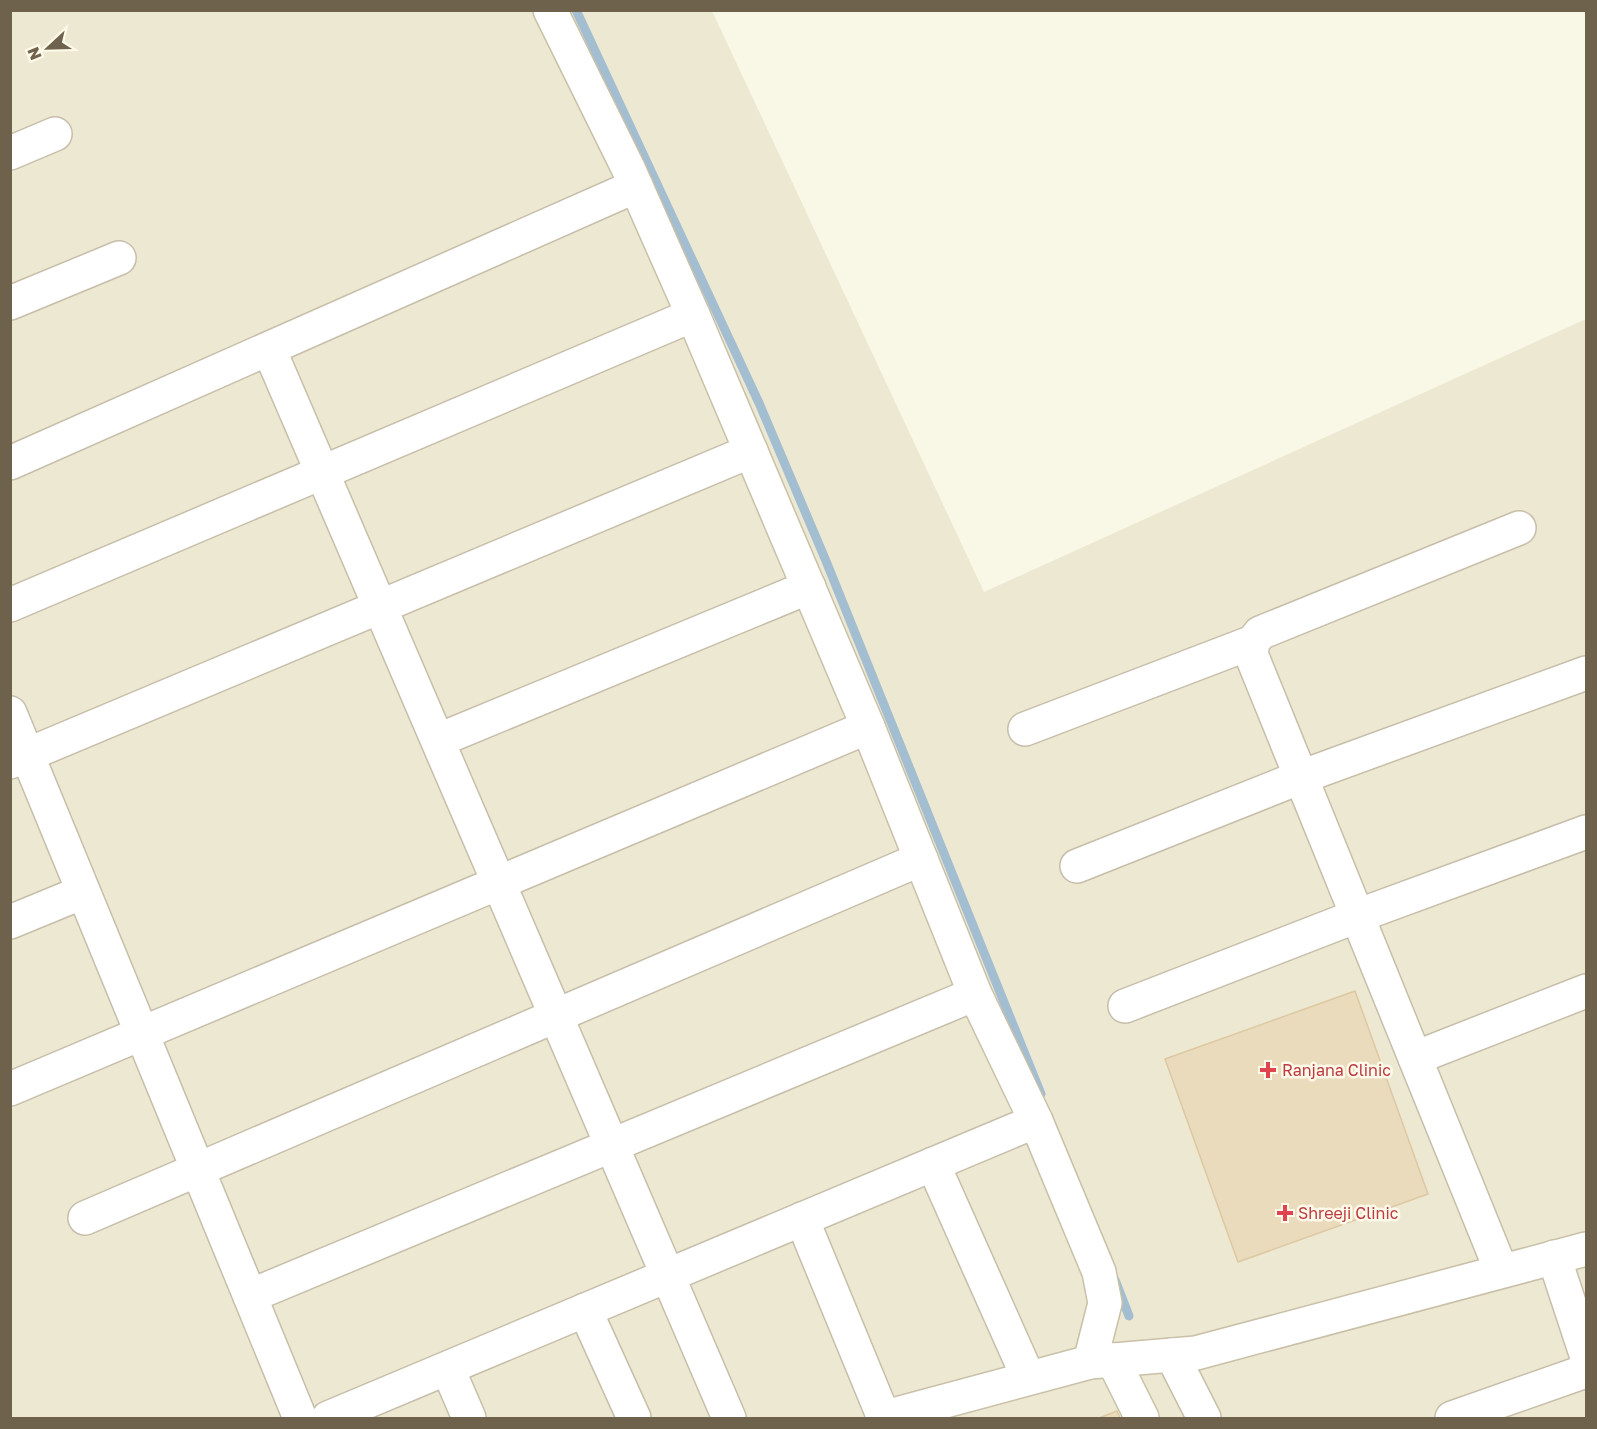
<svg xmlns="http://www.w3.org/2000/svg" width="1597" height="1429" font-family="'Golos Text',sans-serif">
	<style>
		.residential { fill: #ede8d2 }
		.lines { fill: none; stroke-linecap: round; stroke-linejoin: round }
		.stream { stroke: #a3bdd1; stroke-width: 9 }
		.building { fill: #eadbbd; stroke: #ddc8a1; stroke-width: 1.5 }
		.street-casing { stroke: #c7beaa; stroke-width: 36 }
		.secondary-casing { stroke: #c9c0a8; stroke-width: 36 }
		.street { stroke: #fff; stroke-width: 33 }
		.secondary { stroke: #fff; stroke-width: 33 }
		.health-dot { fill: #e0444e; stroke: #fdfaea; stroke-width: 2 }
		.labels { text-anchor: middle; stroke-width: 5; stroke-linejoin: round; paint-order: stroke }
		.health-label { font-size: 16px; fill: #be3a42; stroke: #fdfaea; text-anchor: start }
	</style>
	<rect width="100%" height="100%" fill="#f9f7e5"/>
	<polygon class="residential" points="10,11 712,11 984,592 1586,319 1586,1418 11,1418"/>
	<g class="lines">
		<g class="stream">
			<polyline points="576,10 759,403 826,561 1041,1094"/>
			<polyline points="1115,1280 1129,1316"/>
		</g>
	</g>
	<g class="building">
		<polygon points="1355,991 1428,1194 1238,1262 1165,1059"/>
		<polygon points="1117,1411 1120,1418 1099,1418"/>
	</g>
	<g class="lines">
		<defs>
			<g id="street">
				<polyline points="10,153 55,134"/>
				<polyline points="10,303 119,258"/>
				<polyline points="269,349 729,1418"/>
				<polyline points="10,463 636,186"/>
				<polyline points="10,605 693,315"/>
				<polyline points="10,713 300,1418"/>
				<polyline points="1025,729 1253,642"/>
				<polyline points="439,740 809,587"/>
				<polyline points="10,762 751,451"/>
				<polyline points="1077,866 1301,777 1586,673"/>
				<polyline points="10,922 83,892"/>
				<polyline points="1125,1006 1357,916 1586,832"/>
				<polyline points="1415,1058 1586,991"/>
				<polyline points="10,1089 868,727"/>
				<polyline points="933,1164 1028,1377"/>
				<polyline points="85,1218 921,859"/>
				<polyline points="802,1219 884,1418"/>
				<polyline points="1554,1257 1586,1354"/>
				<polyline points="1501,1270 1251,654 1253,642 1260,633 1519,528"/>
				<polyline points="250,1296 975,994"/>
				<polyline points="585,1310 634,1418"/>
				<polyline points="1172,1355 1204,1418"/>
				<polyline points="448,1369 469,1418"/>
				<polyline points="328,1418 1036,1121"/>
				<polyline points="1452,1418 1586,1371"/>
			</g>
			<g id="secondary">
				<polyline points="550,10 628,168 693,315 868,727 975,994 1036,1121 1099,1272 1105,1303 1090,1362"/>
				<polyline points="1113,1360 1142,1418"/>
				<polyline points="882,1418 1090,1362 1196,1353 1586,1249"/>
			</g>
		</defs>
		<use href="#street" class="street-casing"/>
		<use href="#secondary" class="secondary-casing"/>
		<use href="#street" class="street"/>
		<use href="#secondary" class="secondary"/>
	</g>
	<g class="health-dot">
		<path d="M1265 1061h6v6h6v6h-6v6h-6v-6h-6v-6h6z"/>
		<path d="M1282 1204h6v6h6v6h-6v6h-6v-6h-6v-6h6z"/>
	</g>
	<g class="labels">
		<g class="health-label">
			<text x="1282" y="1076">Ranjana Clinic</text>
			<text x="1298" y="1219">Shreeji Clinic</text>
		</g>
	</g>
	<rect width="1597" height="1429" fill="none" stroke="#6f624d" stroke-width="24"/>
	<g transform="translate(48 48) rotate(248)" stroke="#fdfaea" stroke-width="4.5" paint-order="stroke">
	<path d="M0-4.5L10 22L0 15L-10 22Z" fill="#6f624d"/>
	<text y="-9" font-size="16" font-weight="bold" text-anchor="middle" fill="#6f624d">N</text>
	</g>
</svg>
